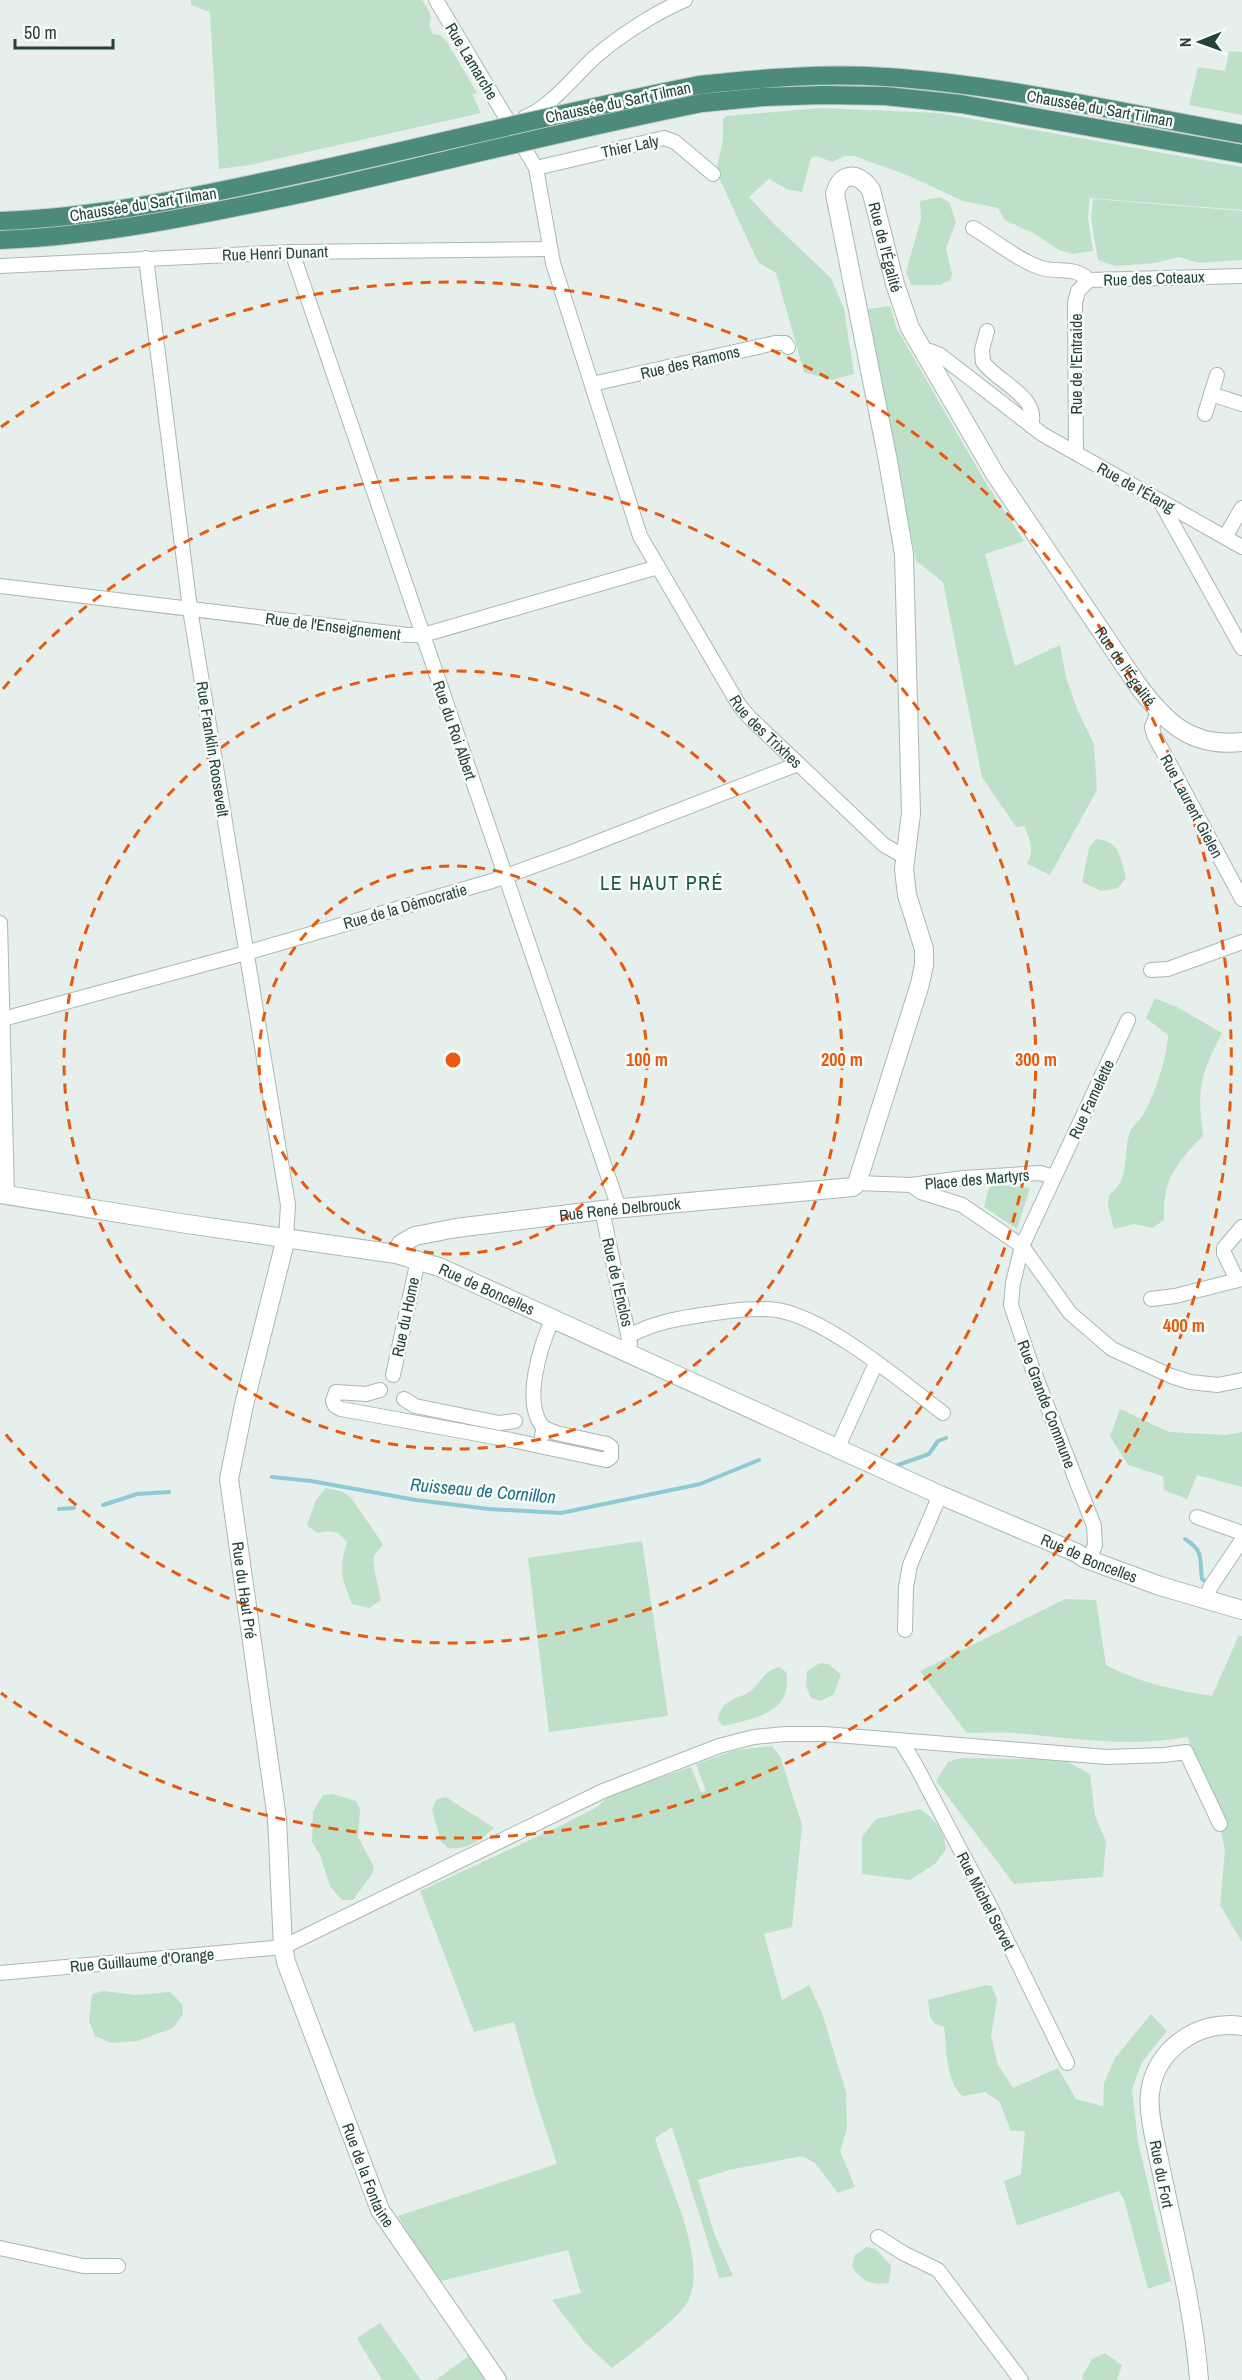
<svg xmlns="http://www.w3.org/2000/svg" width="1242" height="2380" font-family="'Archivo Narrow',sans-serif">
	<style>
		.green { fill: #bfe0c8 }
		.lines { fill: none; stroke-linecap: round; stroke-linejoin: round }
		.stream { stroke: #8ec9d4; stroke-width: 4 }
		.minor-casing { stroke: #a8b8b2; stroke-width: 16 }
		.tertiary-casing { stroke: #a8b8b2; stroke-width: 20 }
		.secondary-casing { stroke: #a4bbb3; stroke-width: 20 }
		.trunk-casing { stroke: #c2cac8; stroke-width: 20 }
		.minor { stroke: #fff; stroke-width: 14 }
		.tertiary { stroke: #fff; stroke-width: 18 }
		.secondary { stroke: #fff; stroke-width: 18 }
		.trunk { stroke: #4c8a7c; stroke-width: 18 }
		.trunk-bridge-casing { stroke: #c2cac8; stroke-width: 20; stroke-linecap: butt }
		.trunk-bridge { stroke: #4c8a7c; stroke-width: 18 }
		.ring { fill: none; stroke: #e8590c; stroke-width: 3; stroke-dasharray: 10 8 }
		.labels { text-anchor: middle; stroke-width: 5; stroke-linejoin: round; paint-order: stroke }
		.street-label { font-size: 16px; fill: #24423a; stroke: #f7fbf9 }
		.water-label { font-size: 18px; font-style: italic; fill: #1c6f80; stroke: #f7fbf9 }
		.quarter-label { font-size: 20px; letter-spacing: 1.5px; fill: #1f5548; stroke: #f7fbf9 }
		.centre { fill: #e8590c; stroke: #f7fbf9; stroke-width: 3 }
		.ring-label { font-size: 18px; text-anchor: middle; font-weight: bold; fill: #e8590c; stroke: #f7fbf9; stroke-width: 5; stroke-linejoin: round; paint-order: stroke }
	</style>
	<rect width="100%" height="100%" fill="#e6efeb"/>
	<g class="green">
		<path d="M191,0H422C427,8 434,16 429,25L433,34L440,35L447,42L477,93L472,94L481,113L250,165L219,169L210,12L191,5Z"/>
		<polygon points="1229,51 1242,52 1242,115 1189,105 1198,67 1225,71"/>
		<polygon points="821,108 939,113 1242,167 1242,210 1090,198 1088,218 1093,251 1073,254 1059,250 1035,234 1005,220 998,208 963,201 907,175 854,156 845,156 832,162 817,156 811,158 802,192 789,190 769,179 749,197 774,224 831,278 844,309 854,374 832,380 804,372 776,273 758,262 716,171 723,140 723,119 727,116"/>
		<polygon points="940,197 949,202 956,222 946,248 952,274 950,280 940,285 911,285 906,272 921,219 920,201"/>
		<polygon points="1093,199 1242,211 1242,260 1199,263 1179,257 1155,263 1115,266 1098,260 1091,218"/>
		<path d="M890,306L897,329L986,483L1024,541L985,554L1015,666L1060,645L1066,677L1077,709L1094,744L1097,790L1050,875L1027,864C1035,851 1030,839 1024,826L1016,827L982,777L943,582L916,561L868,309Z"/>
		<path d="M1096,839C1121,841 1120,858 1126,878L1118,888L1101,891L1082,882L1089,848Z"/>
		<path d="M1155,998L1177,1007L1222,1033C1200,1076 1197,1087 1203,1136C1175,1165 1163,1178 1164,1220L1152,1228L1135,1224L1114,1229L1108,1206L1109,1195C1131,1180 1122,1154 1130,1132C1132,1126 1138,1123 1141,1118C1154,1098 1167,1058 1168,1035L1146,1018Z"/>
		<polygon points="992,1184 1030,1188 1017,1229 984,1207 988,1190"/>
		<polygon points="1120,1409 1169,1432 1225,1435 1242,1432 1242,1487 1197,1475 1187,1499 1164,1490 1163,1476 1128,1465 1110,1436"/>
		<path d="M326,1488L343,1492L351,1498L383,1544C380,1550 377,1551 374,1556C371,1561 380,1592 381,1600L369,1608L352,1604C342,1579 338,1570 347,1543C338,1530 331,1530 317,1533L307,1525L316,1500Z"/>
		<polygon points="642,1541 668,1716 549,1732 528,1558"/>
		<path d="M1065,1599L1096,1600L1106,1665C1139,1683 1175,1690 1212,1696L1239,1635L1242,1636V1942L1220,1905L1225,1850L1220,1827L1193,1758L1188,1737C1130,1748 1071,1738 1013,1733C998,1732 982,1733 967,1733L920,1671Z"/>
		<polygon points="820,1663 828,1664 841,1674 834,1694 821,1701 811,1698 806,1686 807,1671"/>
		<path d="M779,1667L786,1672C794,1714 753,1718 723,1726L718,1720C721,1696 742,1701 755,1687C766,1675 763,1673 779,1667Z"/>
		<path d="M772,1746L780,1756L802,1825L792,1927L764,1934L782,2000L809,1985L822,2013L846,2092L847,2128L840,2151L855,2187L838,2193L815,2163L802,2156L729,2170L698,2180L714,2233L733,2276L719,2278L672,2127L655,2138C666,2180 709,2260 688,2301C678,2320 630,2354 612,2368L585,2343L552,2300L581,2293L568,2250L437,2282L398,2216L557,2164L535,2097L514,2022L474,2032L420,1891L560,1826L597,1807L610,1795L691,1767L701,1792L706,1791L696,1764L736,1750Z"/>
		<polygon points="961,1758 1064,1760 1090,1774 1095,1816 1106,1841 1103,1877 1014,1884 936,1781 948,1762"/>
		<polygon points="332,1794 356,1801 360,1809 358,1837 374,1867 372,1874 353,1900 342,1900 330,1886 320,1855 312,1842 313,1812 323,1795"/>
		<path d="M446,1797L494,1828C480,1841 467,1850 448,1848L441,1842L432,1809L437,1799Z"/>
		<path d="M920,1809C936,1820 944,1830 946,1849L935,1864L910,1880L862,1874V1837L876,1819Z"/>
		<path d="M986,1985L992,1986L997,2000L991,2036L998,2065L1013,2088L1058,2068L1076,2099L1103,2106L1104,2083L1115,2058L1151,2014L1167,2031L1142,2062L1132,2089L1138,2142L1171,2281L1148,2289L1124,2200L1119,2191L1017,2226L1004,2181L1021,2174L1025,2131H1011L999,2101L985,2092L963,2096C945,2082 947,2048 944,2027L934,2023L930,2016L928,2000Z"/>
		<polygon points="104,1991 135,1995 170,1992 182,2004 183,2014 173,2028 137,2041 111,2043 95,2036 89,2021 92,1994"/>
		<path d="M867,2247L876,2249L891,2266L889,2283C873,2286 860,2281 852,2266L855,2255Z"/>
		<polygon points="380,2323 421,2380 382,2380 357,2338"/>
		<polygon points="1105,2353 1122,2365 1117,2380 1084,2380 1082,2377 1092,2359"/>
		<polygon points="470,2355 488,2380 436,2380"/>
	</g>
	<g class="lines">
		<g class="stream">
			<polyline points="898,1465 929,1454 938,1441 946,1438"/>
			<polyline points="272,1477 311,1481 416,1500 489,1509 561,1513 700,1484 759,1460"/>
			<polyline points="103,1505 137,1494 169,1492"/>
			<polyline points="59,1509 74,1508"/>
			<path d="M1185,1539C1205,1552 1199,1558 1202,1579L1206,1582"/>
		</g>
		<defs>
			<g id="minor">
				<path id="s1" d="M436,0L536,168L553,263L640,536L739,705L749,717L884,845L905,857"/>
				<path d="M525,117C550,108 575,75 595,57C619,36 656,12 685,0"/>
				<polyline points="536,168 664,138 675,142 713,174"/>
				<path d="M973,228C993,239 1024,265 1046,269C1063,272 1075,267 1089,280L1242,276"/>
				<polyline points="292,252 619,1208"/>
				<polyline points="146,258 190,609 288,1205 286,1238"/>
				<polyline points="0,266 292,252 550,249"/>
				<path d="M987,331L982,350L983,362C998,383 1040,396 1031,426"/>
				<polyline points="925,354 930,351 940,355 1042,434 1242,547"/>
				<polyline points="592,384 775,343 785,343 788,347"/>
				<polyline points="1211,394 1242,404"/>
				<polyline points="1205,414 1217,375"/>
				<polyline points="1076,453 1075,303 1078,291 1089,280"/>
				<polyline points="1160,501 1242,648"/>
				<polyline points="1225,537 1242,508"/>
				<polyline points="0,586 407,635 423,635 658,567"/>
				<polyline points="1158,712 1152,727 1154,735 1242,899"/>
				<polyline points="0,923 7,1194"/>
				<polyline points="1151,970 1168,969 1242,942"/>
				<polyline points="3,1019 246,953 492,881 572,852 798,764"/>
				<polyline points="857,1183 911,1185 963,1178 1040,1173 1054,1177"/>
				<polyline points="911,1185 921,1192 962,1205 1022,1246 1070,1313 1112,1349 1171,1376 1190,1382 1218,1385 1242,1380"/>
				<polyline points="602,1210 630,1344"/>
				<polyline points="1237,1280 1224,1253 1224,1248 1242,1227"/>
				<polyline points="1151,1299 1175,1296 1242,1279"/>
				<path d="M629,1336C654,1322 681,1318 708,1314C730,1311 756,1307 777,1310C827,1318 902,1382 943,1413"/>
				<polyline points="393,1375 418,1260"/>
				<polyline points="380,1390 366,1394 336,1392 333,1401 335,1406 341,1409 511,1440 601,1459 607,1460 611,1457 611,1447 607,1444 556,1433 544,1428"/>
				<polyline points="404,1399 415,1406 499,1423 515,1421"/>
				<path d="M542,1436L544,1428C521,1404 541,1344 553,1318"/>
				<polyline points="837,1449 876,1363"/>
				<polyline points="1197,1517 1242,1533"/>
				<polyline points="1089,1560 1095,1545 1094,1526 1032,1367 1011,1305 1013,1283 1022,1246 1128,1020"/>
				<polyline points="1205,1599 1211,1586 1242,1540"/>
				<polyline points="905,1630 906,1587 910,1565 940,1495"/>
				<polyline points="901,1741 915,1764 990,1906 1067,2063"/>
				<polyline points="0,1973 283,1947 603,1791 719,1746 754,1737 785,1734 824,1734 1107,1757 1164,1755 1186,1752 1220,1824"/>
				<polyline points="878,2237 903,2253 938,2270 1021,2380"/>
				<polyline points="0,2248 83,2266 118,2266"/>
			</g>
			<g id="tertiary">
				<path id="s2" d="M286,1238L244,1405L229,1479L277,1819L283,1947L286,1962L380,2210L497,2380"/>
				<path id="s3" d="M396,1254L401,1244L415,1236L456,1228L602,1210L853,1187L857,1183L920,984L924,965V949L907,895L904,869L911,814L904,554L888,461L835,194C841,170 859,173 871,190L895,284L910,328L995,474L1137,684C1165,722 1191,748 1242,742"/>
				<path d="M1199,2380C1194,2312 1177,2246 1163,2179C1159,2157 1147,2114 1150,2093C1155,2049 1199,2019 1242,2026"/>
			</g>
			<g id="secondary">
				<path id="s4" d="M0,1194L187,1224L396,1254L439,1267L940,1495L1077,1553L1084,1558L1160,1586L1242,1610"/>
			</g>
			<g id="trunk">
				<path d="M699,85C761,78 823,73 886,77C1005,85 1124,113 1242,134"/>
				<polyline points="702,103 763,97 823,95 885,96 961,104 1242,154"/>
			</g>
		</defs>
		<use href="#minor" class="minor-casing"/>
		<use href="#tertiary" class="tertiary-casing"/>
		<use href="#secondary" class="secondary-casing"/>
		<use href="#trunk" class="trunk-casing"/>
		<use href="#minor" class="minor"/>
		<use href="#tertiary" class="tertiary"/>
		<use href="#secondary" class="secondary"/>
		<use href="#trunk" class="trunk"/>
		<defs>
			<g id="trunk-bridge">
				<path d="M0,221C104,217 203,195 304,173C436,144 566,111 699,85"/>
				<path d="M0,240C102,236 200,215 300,194C434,164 567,130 702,103"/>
			</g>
		</defs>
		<use href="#trunk-bridge" class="trunk-bridge-casing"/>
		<use href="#trunk-bridge" class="trunk-bridge"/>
	</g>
	<g class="ring">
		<circle cx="453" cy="1060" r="194"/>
		<circle cx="453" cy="1060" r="389"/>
		<path d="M3 689A583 583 0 1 1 3 1431"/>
		<path d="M1 427A778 778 0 1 1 1 1693"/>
	</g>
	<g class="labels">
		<g class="street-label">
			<text transform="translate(472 61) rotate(59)" y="6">Rue Lamarche</text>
			<text transform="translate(618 102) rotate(-12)" y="6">Chaussée du Sart Tilman</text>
			<text transform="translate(1100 108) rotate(10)" y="6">Chaussée du Sart Tilman</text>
			<text transform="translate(630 146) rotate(-12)" y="6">Thier Laly</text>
			<text transform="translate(143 204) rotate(-9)" y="6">Chaussée du Sart Tilman</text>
			<text dy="6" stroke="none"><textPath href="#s3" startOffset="1592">Rue de l'Égalité</textPath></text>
			<text transform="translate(275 253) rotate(-2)" y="6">Rue Henri Dunant</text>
			<text transform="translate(1154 278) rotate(-2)" y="6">Rue des Coteaux</text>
			<text transform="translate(690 362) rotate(-13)" y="6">Rue des Ramons</text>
			<text transform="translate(1076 364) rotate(-90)" y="6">Rue de l'Entraide</text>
			<text transform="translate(1136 487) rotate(29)" y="6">Rue de l'Étang</text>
			<text transform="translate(333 626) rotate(7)" y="6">Rue de l'Enseignement</text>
			<text dy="6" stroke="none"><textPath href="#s3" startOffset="2078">Rue de l'Égalité</textPath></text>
			<text dy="6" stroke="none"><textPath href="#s1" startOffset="812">Rue des Trixhes</textPath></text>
			<text transform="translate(455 730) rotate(71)" y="6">Rue du Roi Albert</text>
			<text transform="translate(213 749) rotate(81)" y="6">Rue Franklin Roosevelt</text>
			<text transform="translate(1192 806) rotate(62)" y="6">Rue Laurent Gielen</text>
			<text transform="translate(405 906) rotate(-16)" y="6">Rue de la Démocratie</text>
			<text transform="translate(1091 1099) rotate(-65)" y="6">Rue Famelette</text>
			<text transform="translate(977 1179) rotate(-5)" y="6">Place des Martyrs</text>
			<text dy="6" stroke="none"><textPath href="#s3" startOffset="234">Rue René Delbrouck</textPath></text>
			<text transform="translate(618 1282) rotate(77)" y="6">Rue de l'Enclos</text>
			<text dy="6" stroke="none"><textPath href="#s4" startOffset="498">Rue de Boncelles</textPath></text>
			<text transform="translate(405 1317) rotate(-78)" y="6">Rue du Home</text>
			<text transform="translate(1047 1404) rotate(69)" y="6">Rue Grande Commune</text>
			<text dy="6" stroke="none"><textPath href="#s4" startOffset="1158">Rue de Boncelles</textPath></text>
			<text dy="6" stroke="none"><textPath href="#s2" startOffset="360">Rue du Haut Pré</textPath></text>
			<text transform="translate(986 1901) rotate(63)" y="6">Rue Michel Servet</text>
			<text transform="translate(142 1960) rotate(-5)" y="6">Rue Guillaume d'Orange</text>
			<text dy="6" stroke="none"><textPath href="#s2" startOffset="963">Rue de la Fontaine</textPath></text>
			<text transform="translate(1162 2174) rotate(79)" y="6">Rue du Fort</text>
		</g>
		<g class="water-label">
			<text transform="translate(483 1491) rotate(5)" y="6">Ruisseau de Cornillon</text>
		</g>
		<g class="quarter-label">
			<text x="662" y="890">LE HAUT PRÉ</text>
		</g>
	</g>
	<circle cx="453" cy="1060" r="9" class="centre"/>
	<g class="ring-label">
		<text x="647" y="1066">100 m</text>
		<text x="842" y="1066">200 m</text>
		<text x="1036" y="1066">300 m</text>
		<text x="1184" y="1332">400 m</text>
	</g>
	<g transform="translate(1200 42) rotate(269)" stroke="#f7fbf9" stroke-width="4.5" paint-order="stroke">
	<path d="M0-4.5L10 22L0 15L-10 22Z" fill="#24423a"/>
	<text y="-9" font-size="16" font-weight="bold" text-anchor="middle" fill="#24423a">N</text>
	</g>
	<path d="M15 39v9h98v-9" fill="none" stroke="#24423a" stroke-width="3"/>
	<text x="24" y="39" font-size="18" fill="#24423a" stroke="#f7fbf9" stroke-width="4.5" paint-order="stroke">50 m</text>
</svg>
